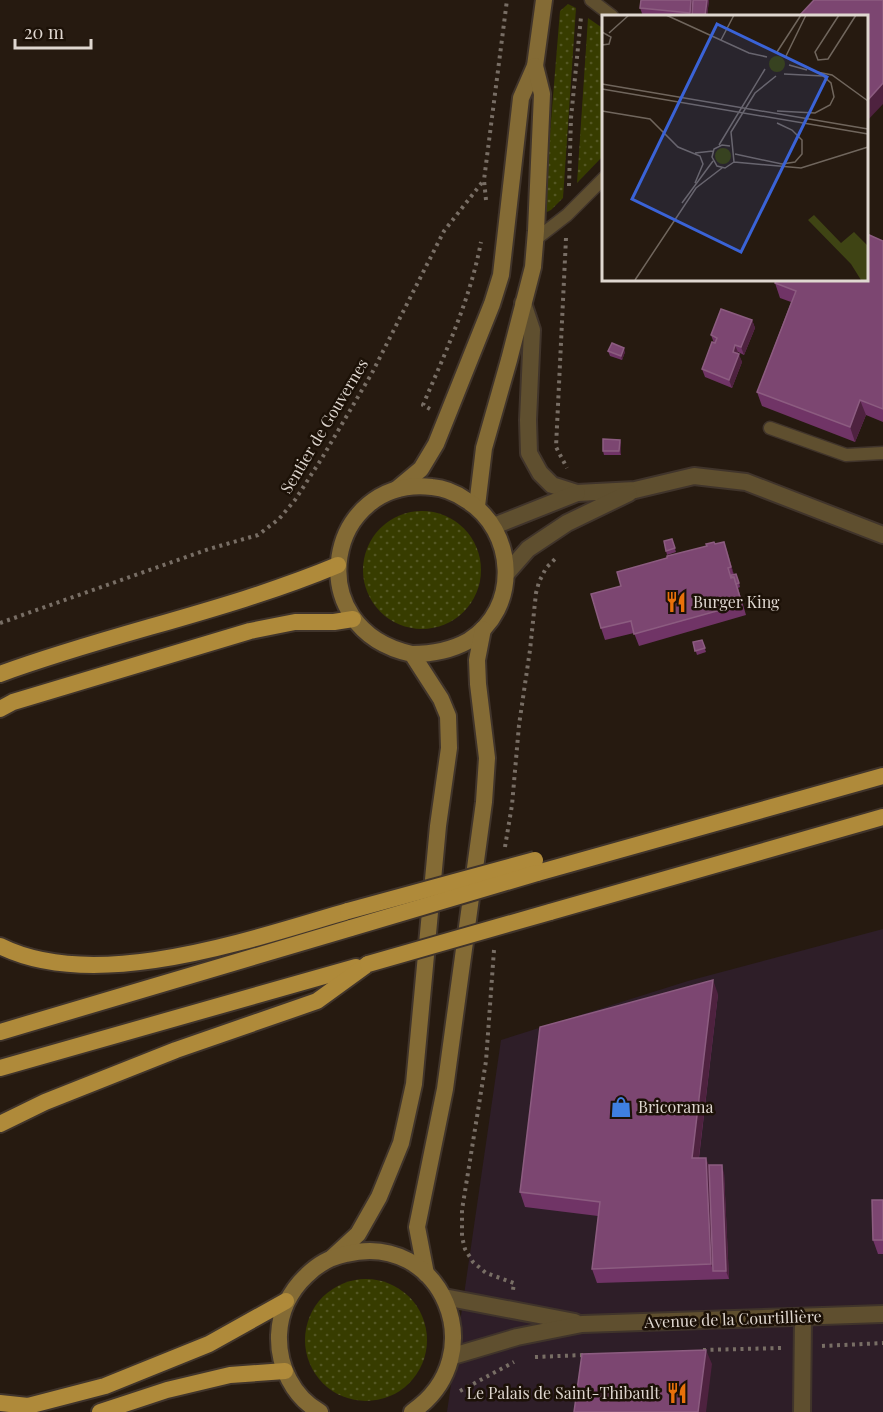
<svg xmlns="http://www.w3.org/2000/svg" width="883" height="1412" font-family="'Playfair Display',serif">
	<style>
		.industrial { fill: #2e1e28 }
		.grass { fill: url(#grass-dots) }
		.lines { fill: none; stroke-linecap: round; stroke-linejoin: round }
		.service-casing { stroke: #40342b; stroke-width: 15 }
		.minor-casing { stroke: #40342b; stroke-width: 20 }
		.secondary-casing { stroke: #40342b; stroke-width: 20 }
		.trunk-casing { stroke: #40342b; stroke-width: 20 }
		.path { stroke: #786e65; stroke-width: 4; stroke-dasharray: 3 4.5; stroke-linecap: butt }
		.service { stroke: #5f4f2f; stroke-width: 12 }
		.minor { stroke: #5f4f2f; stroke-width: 16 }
		.secondary { stroke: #846b35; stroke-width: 16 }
		.trunk { stroke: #af8a3a; stroke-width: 16 }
		.trunk-bridge-casing { stroke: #40342b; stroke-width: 20; stroke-linecap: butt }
		.trunk-bridge { stroke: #af8a3a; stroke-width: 16 }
		.wall { fill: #703466 }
		.shaded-wall { fill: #4e223f }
		.building { fill: #7c4671; stroke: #8c5c80; stroke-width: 1.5 }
		.labels { text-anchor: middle; stroke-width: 5; stroke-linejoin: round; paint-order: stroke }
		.street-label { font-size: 16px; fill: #dfd7d0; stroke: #1c1107 }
		.poi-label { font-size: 16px; fill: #dfd7d0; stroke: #1c1107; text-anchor: start }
		.inset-road { fill: none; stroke: #70665d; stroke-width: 1.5 }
		.view { fill: #3a63d7; fill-opacity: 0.15; stroke: #3a63d7; stroke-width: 3 }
		.inset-edge { fill: none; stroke: #dfd7d0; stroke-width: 3 }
	</style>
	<defs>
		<pattern id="grass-dots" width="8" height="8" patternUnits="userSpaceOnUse" patternTransform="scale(1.5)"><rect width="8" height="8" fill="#373c00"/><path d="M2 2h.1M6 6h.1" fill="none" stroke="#545724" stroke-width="1.8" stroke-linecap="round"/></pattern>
	</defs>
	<rect width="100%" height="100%" fill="#261a10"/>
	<polygon class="industrial" points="883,929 883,1412 447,1412 501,1040 688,981"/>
	<g class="grass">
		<polygon points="568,4 576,8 563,198 551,210 547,212 544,207 560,11"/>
		<polygon points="588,18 604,29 604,155 577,183"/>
		<circle cx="422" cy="570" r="59"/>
		<circle cx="366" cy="1340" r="61"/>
	</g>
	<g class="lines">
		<defs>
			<g id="service">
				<polyline points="591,0 612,16"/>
				<polyline points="536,239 567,215 604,178"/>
				<polyline points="770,428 846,455 883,453"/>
			</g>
			<g id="minor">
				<polyline points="523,303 532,330 528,420 529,453 540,473 552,485 577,493 635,490 694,476 746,482 883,535"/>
				<polyline points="494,526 577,493"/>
				<polyline points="507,573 528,549 567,523 629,493"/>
				<polyline points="444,1297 575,1322"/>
				<polyline points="453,1356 517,1337 582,1324 883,1314"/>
				<polyline points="802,1412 803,1318"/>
			</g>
			<g id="secondary">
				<polyline points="397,489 421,469 436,444 492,304 501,275 521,98 535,66 544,0"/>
				<polyline points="477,506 484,448 509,360 533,267 536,231 542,94 535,66"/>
				<path d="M333,1257L358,1234L379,1197L401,1143L414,1084L438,826L449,748L448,716L441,699L412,654C297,629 327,475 432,487C445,488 456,493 466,500C516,530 521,609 468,641C450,651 432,654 412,654"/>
				<polyline points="426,1274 417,1227 445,1089 484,802 487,758 478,684 477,660 483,629"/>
				<path d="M320,1412C293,1397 278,1366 279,1335C280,1311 290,1291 307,1275C318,1264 331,1257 346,1254C441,1230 495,1355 412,1412"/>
			</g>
			<g id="trunk">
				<path d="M0,674C111,633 228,611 338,565"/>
				<polyline points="0,709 13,702 250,631 295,622 334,622 353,619"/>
				<polyline points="537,873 883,776"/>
				<polyline points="550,912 883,817"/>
				<path d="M0,946C96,994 251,939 348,911"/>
				<polyline points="0,1032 351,928"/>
				<polyline points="0,1068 356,967"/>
				<polyline points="0,1124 45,1102 176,1050 317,1001 368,964"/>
				<polyline points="0,1403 28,1406 105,1386 209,1344 286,1301"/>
				<polyline points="100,1412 167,1390 230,1375 285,1371"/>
			</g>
		</defs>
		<use href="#service" class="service-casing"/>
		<use href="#minor" class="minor-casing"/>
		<use href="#secondary" class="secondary-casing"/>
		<use href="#trunk" class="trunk-casing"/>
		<g class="path">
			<polyline points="569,186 571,118 581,17"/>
			<polyline points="486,200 484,180 507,0"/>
			<polyline points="566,238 556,447 567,468"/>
			<path d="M430,409L423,405C446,351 470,300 481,242"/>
			<polyline points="0,623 209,549 258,535 279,519 295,500 322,458 372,373 444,231 484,180"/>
			<polyline points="505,847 512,805 519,725 530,650 536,593 539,582 546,568 557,557"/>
			<polyline points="494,950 486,1061 462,1210 462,1237 465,1249 473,1262 486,1273 514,1283 513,1290"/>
			<polyline points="822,1346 883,1343"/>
			<polyline points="703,1350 782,1348"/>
			<polyline points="535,1357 584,1355"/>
			<polyline points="460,1391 514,1362"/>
		</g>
		<use href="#service" class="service"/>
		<use href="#minor" class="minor"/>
		<use href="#secondary" class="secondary"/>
		<use href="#trunk" class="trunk"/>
		<defs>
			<g id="trunk-bridge">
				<polyline points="348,911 535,860"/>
				<polyline points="351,928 537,873"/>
				<polyline points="368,964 550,912"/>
			</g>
		</defs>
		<use href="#trunk-bridge" class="trunk-bridge-casing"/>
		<use href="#trunk-bridge" class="trunk-bridge"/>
	</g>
	<g class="wall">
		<polygon points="641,0 709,0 707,16 643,16 640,8"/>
		<polygon points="883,241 883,422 866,415 855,442 762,406 757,392 791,302 780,298 775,283"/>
		<polygon points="752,320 755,328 744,355 738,352 738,354 742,362 732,388 705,377 702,369 714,343 711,335"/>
		<polygon points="608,351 625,352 622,360 610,356"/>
		<polygon points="620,440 621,444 621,455 604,455 603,451"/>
		<polygon points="672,539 676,552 667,555 666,551"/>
		<polygon points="724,542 734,575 738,579 740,587 738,588 746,615 639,646 634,633 605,640 601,628 621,586 715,544"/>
		<polygon points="702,640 706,652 697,655 693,642"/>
		<polygon points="718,994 699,1158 709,1165 724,1173 729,1279 597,1283 592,1269 598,1216 525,1207 520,1192"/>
		<polygon points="883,1200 883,1254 878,1254 873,1240"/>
	</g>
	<g class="shaded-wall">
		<polygon points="691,0 695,0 692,16 690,13"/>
		<polygon points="707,0 709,0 707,16 705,16"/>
		<polygon points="883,83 883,104 867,121 867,101"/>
		<polygon points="752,320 755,328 744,355 741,347"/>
		<polygon points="735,345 738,352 736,360 733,352"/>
		<polygon points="624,348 625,352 622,360 621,356"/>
		<polygon points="739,354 742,362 732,388 729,380"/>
		<polygon points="860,400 866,415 855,442 850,427"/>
		<polygon points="620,440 621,444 621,455 619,451"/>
		<polygon points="724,542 728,553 735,579 731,567"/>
		<polygon points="713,980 718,994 697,1173 692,1158"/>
		<polygon points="706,1158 712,1173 713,1271 711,1264"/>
		<polygon points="722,1165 724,1173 729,1279 726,1271"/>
		<polygon points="706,1350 712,1364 706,1412 698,1412"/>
	</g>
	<g class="building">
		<polygon points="641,0 691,0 690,13 640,8"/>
		<polygon points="693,0 707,0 705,16 692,16"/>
		<polygon points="814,0 883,0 883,83 867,101 867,16 799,16"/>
		<polygon points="867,234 883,241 883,409 860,400 850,427 757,392 796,291 775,283 776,279 867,279"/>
		<polygon points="721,309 752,320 741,347 735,345 733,352 739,354 729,380 702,369 712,342 715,343 717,338 711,335"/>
		<polygon points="612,343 624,348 621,356 608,351"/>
		<polygon points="603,439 620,440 619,451 603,451"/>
		<polygon points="672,539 675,548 666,551 664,541"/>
		<polygon points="714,542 715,544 724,542 731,567 728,568 731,578 734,577 742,604 634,634 631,621 601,628 591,594 621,586 617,572 667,558 667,556 707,546 706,544"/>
		<polygon points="736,574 739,583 736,584 734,577 731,577 731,575"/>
		<polygon points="702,640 705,648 695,651 693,642"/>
		<polygon points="713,980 692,1158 706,1158 711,1264 592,1269 600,1202 520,1192 540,1027"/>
		<polygon points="709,1165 722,1165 726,1271 713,1271"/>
		<polygon points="872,1200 883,1200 883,1240 873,1240"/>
		<polygon points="706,1350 698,1412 574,1412 582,1354"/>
	</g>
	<defs>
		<symbol id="restaurant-bare" viewBox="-9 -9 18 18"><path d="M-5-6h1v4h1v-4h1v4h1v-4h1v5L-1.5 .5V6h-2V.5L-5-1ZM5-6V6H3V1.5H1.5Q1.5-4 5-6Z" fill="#e8710a" stroke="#1c1107" stroke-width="2.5" paint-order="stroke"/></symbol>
		<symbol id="shop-bare" viewBox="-9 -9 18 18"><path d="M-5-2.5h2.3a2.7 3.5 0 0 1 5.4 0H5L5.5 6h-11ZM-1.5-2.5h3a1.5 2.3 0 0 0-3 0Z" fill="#3f7fe0" stroke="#1c1107" stroke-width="2.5" paint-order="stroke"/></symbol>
	</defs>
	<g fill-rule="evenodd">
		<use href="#restaurant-bare" x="661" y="587" width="30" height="30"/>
		<use href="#shop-bare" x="606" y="1092" width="30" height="30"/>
		<use href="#restaurant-bare" x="662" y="1378" width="30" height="30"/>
	</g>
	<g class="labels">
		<g class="street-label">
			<text transform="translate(324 426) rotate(-59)" y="6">Sentier de Gouvernes</text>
			<text transform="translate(733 1319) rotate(-2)" y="6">Avenue de la Courtillière</text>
		</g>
		<g class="poi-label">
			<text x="693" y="608">Burger King</text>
			<text x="638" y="1113">Bricorama</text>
			<text x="660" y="1399" text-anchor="end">Le Palais de Saint-Thibault</text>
		</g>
	</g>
	<g transform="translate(602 15)">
		<rect width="266" height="266" fill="#261a10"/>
		<path d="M167 49a8 8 0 1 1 16 0a8 8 0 1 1-16 0ZM113 141a8 8 0 1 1 16 0a8 8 0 1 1-16 0Z" fill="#373c00"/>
		<path d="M212,200L239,228L252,217L265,230V265H259L249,249L206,205Z" fill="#3f4414"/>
		<path class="inset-road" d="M64,0L147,38L165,42M237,0L213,37L216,45L226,44L254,0M0,17L9,22L7,29L0,30M7,18L27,0M119,25L132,0M175,37L199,0M184,41L204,0M187,50L205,55M215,57L230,60L266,86M0,69L266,114M0,74L266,119M0,96L48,104L76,132L98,141L101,149L93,168M175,96L213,98L228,90L232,82L229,68L221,61L182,59M117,130L163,54M128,131L120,130L112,134L110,142L115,151L123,153L132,147L129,117L153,78L174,61M93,138L111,136M133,139L180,149L193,147L200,139V125L190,115L175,108M132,147L199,153L266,132M80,188L111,146M33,265L94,173L120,153"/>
		<path class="view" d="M115,9L225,62L139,237L30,184Z"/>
		<rect width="266" height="266" class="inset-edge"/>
	</g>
	<path d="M15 39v9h76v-9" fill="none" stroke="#dfd7d0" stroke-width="3"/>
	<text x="24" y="39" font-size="18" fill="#dfd7d0" stroke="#1c1107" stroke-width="4.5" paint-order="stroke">20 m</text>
</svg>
